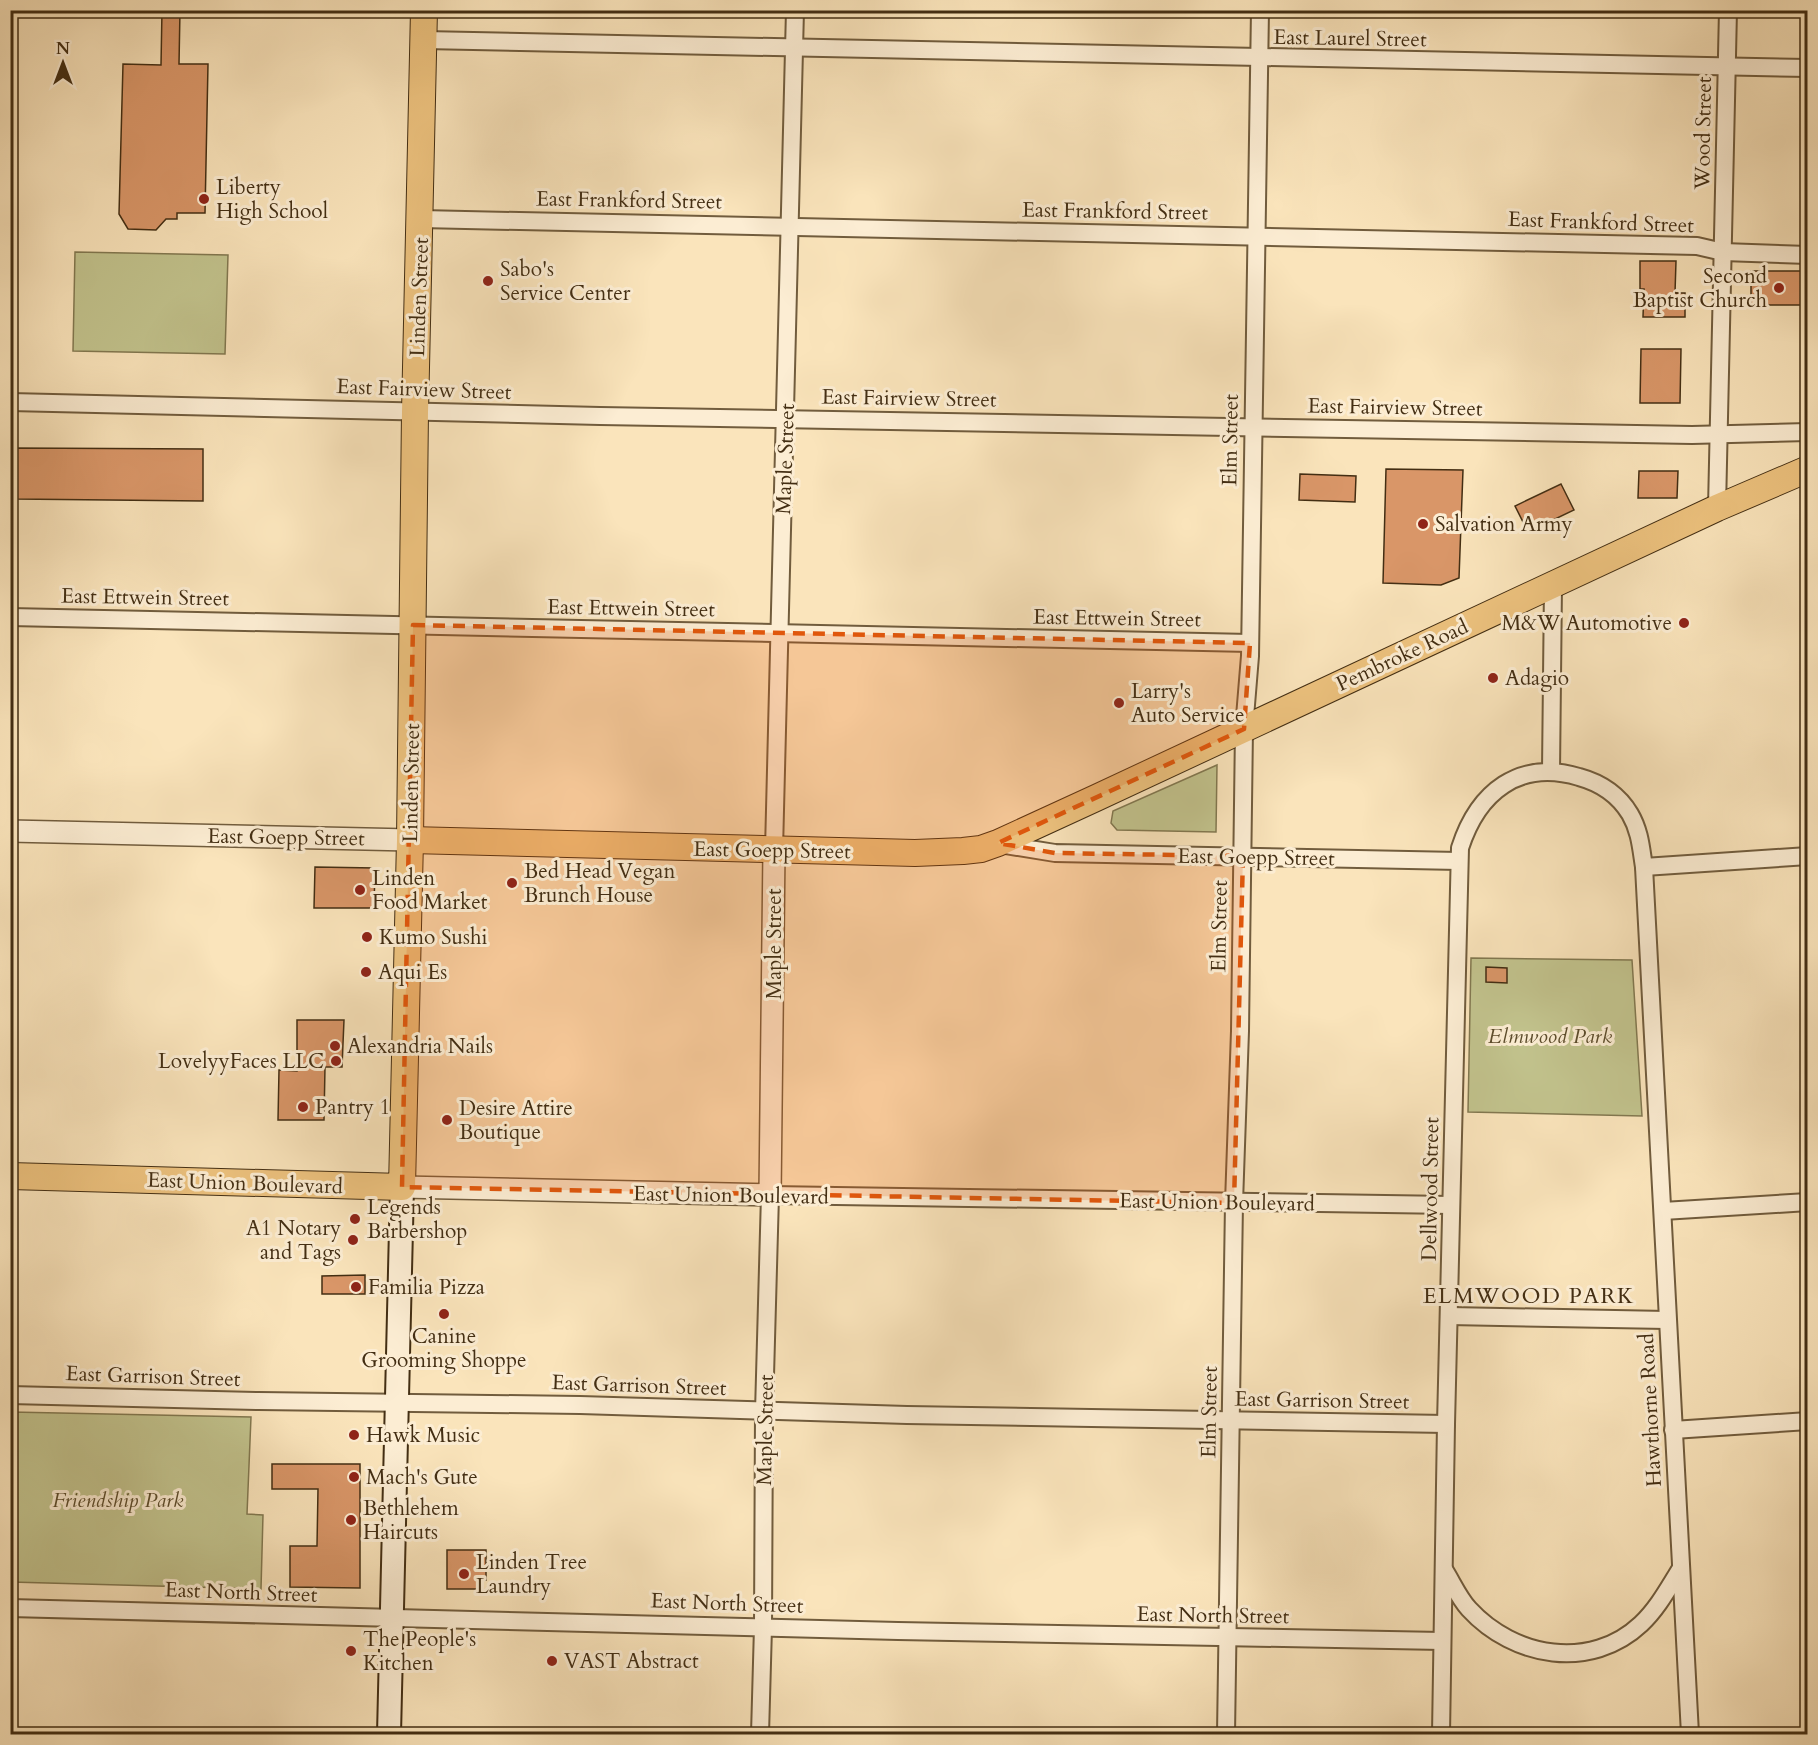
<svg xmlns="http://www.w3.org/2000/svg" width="1818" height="1745" font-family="Cardo,serif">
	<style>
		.green { fill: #c2c38d; stroke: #827850; stroke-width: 1.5 }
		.building { fill: #d99668; stroke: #432e13; stroke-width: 1.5 }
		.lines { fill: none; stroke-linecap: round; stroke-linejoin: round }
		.minor-casing { stroke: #715c3d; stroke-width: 20 }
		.tertiary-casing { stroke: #715c3d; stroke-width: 24 }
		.secondary-casing { stroke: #432e13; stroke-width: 26 }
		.primary-casing { stroke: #432e13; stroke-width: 28 }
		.minor { stroke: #fcedd3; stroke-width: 16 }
		.tertiary { stroke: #fcedd3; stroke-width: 21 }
		.secondary { stroke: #fcedd3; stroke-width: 22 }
		.primary { stroke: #edc27e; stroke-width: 26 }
		.marked { fill: #e0570c; fill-opacity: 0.2; stroke: #e0570c; stroke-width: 4.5; stroke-dasharray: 12 8; stroke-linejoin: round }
		.poi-dot { fill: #8f2418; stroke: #fcedd3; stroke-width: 2 }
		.labels { text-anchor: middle; stroke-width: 6; stroke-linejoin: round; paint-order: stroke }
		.street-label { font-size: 21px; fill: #432e13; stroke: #fcedd3 }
		.poi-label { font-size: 21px; fill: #432e13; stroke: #fcedd3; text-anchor: start }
		.park-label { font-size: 21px; font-style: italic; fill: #5c4c2b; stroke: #fcedd3 }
		.neighbourhood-label { font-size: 22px; letter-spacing: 1.5px; fill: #432e13; stroke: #fcedd3 }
	</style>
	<rect width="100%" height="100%" fill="#fae4bb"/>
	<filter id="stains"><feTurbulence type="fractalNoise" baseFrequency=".00333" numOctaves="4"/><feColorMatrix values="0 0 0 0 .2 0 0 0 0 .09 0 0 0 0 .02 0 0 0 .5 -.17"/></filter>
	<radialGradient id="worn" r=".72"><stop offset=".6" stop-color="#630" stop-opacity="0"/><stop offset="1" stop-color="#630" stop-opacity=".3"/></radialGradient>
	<g class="green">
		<polygon points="75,252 228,255 225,354 73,351"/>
		<polygon points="1217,765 1216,832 1117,830 1111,823 1113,811"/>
		<polygon points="1471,958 1632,960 1642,1116 1468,1112"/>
		<polygon points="11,1412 251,1417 247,1514 263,1515 261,1589 11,1582"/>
	</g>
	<g class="building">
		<polygon points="162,10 180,10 179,64 208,64 205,213 177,213 177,219 166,219 156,230 128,229 119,214 123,64 161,65"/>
		<polygon points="1640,261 1676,261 1675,293 1685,293 1685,317 1643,317 1644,289 1640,289"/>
		<rect x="1751" y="271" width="57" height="34"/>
		<polygon points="1641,349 1681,349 1680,403 1640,403"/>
		<polygon points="15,448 203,449 203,501 15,499"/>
		<polygon points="1386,469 1463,470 1459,578 1441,585 1383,583"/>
		<polygon points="1639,471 1678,471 1677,498 1638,498"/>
		<polygon points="1300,474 1356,476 1355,502 1299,500"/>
		<polygon points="1561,484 1574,510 1528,532 1515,506"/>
		<polygon points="315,867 375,868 374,908 314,908"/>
		<polygon points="1486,967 1507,968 1507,983 1486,982"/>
		<polygon points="297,1020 344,1020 342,1067 325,1067 324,1120 278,1120 279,1070 297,1071"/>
		<polygon points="365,1275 365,1294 322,1294 322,1276"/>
		<polygon points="272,1464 360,1464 360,1588 290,1587 290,1546 317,1546 318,1489 272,1489"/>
		<polygon points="447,1550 486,1550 486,1580 478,1580 478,1589 447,1589"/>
	</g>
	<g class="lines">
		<defs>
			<g id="minor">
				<polyline points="424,40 1808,68"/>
				<polyline points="421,219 1697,246 1723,252 1808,255"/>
				<polyline points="10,402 600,416 1692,435 1808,432"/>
				<polyline points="1717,508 1728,10"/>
				<polyline points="10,617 1250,643"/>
				<polyline points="1551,771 1553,585"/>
				<polyline points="999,844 1055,853 1459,861"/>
				<polyline points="774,850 795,10"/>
				<polyline points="1644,867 1808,856"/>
				<polyline points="1663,1211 1808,1202"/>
				<polyline points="1449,1316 1667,1320"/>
				<polyline points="10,1395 259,1401 580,1405 907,1415 1446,1424"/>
				<polyline points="1673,1430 1808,1421"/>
				<path d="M1445,1571C1453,1584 1459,1598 1469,1609C1514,1658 1591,1671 1641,1624C1658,1608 1669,1587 1681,1568"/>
				<polyline points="10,1608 898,1631 1442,1641"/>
				<polyline points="760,1734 763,1627 764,1412 770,1195 1451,1205"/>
				<polyline points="1226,1734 1234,1203 1240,1031 1244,729 1250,656 1260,10"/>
				<path d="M1441,1734L1446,1424L1460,848C1478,792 1519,759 1579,777C1601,783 1618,794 1630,814C1640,831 1641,848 1644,867L1690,1734"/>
			</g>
			<g id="tertiary">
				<polyline points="10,831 410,840"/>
				<polyline points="402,1187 770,1195 774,850"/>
			</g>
			<polyline id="secondary" points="389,1734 402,1187"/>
			<g id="primary">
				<polyline points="410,840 915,853 963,851 981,849 998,843 1096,798 1717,508 1808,469"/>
				<polyline points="10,1176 402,1187 410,840 415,412 424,10"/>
			</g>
		</defs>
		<use href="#minor" class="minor-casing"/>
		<use href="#tertiary" class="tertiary-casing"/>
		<use href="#secondary" class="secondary-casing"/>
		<use href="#primary" class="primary-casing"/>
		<use href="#minor" class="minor"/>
		<use href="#tertiary" class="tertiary"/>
		<use href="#secondary" class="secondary"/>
		<use href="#primary" class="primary"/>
	</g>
	<path class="marked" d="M413,625L1250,643L1244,729L998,843L1055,853L1243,856L1234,1203L402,1187Z"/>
	<g class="poi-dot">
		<circle cx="204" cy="199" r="6"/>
		<circle cx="488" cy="281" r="6"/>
		<circle cx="1779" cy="288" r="6"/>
		<circle cx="1423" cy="524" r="6"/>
		<circle cx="1684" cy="623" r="6"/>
		<circle cx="1493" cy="678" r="6"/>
		<circle cx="1119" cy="703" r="6"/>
		<circle cx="512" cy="883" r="6"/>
		<circle cx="360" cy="890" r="6"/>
		<circle cx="367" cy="937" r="6"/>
		<circle cx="366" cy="972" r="6"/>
		<circle cx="335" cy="1046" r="6"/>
		<circle cx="336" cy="1061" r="6"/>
		<circle cx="303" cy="1107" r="6"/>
		<circle cx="447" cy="1120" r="6"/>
		<circle cx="355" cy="1219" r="6"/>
		<circle cx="353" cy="1240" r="6"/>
		<circle cx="356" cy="1287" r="6"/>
		<circle cx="444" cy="1314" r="6"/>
		<circle cx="354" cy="1435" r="6"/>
		<circle cx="354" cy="1477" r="6"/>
		<circle cx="351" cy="1520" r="6"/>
		<circle cx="464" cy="1574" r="6"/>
		<circle cx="351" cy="1651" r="6"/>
		<circle cx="552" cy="1661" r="6"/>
	</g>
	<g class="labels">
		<g class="street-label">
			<text transform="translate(1350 38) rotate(1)" y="7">East Laurel Street</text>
			<text transform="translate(1703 133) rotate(-89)" y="7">Wood Street</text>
			<text transform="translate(629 200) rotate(1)" y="7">East Frankford Street</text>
			<text transform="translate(1115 211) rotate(1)" y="7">East Frankford Street</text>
			<text transform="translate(1601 222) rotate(2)" y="7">East Frankford Street</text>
			<text transform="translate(419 297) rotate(-88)" y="7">Linden Street</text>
			<text transform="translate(424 389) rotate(2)" y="7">East Fairview Street</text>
			<text transform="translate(909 398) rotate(1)" y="7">East Fairview Street</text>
			<text transform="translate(1395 407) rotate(1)" y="7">East Fairview Street</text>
			<text transform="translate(1230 440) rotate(-89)" y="7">Elm Street</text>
			<text transform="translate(785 459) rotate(-88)" y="7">Maple Street</text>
			<text transform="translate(145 597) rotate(1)" y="7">East Ettwein Street</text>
			<text transform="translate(631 608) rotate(1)" y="7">East Ettwein Street</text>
			<text transform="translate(1117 618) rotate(1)" y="7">East Ettwein Street</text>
			<text transform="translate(1402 655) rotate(-25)" y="7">Pembroke Road</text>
			<text transform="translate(411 783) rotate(-89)" y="7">Linden Street</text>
			<text transform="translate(286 837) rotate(1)" y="7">East Goepp Street</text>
			<text transform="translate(772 850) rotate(1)" y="7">East Goepp Street</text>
			<text transform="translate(1256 857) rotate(1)" y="7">East Goepp Street</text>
			<text transform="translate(1219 926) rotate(-89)" y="7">Elm Street</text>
			<text transform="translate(774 944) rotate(-90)" y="7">Maple Street</text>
			<text transform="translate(245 1183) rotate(2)" y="7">East Union Boulevard</text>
			<text transform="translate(1430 1189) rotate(-89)" y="7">Dellwood Street</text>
			<text transform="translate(731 1195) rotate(1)" y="7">East Union Boulevard</text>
			<text transform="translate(1217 1202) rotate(1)" y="7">East Union Boulevard</text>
			<text transform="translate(153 1376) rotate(2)" y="7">East Garrison Street</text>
			<text transform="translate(639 1385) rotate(2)" y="7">East Garrison Street</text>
			<text transform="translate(1322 1400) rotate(1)" y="7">East Garrison Street</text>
			<text transform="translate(1650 1410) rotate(-93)" y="7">Hawthorne Road</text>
			<text transform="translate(1209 1412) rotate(-89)" y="7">Elm Street</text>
			<text transform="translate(765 1430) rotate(-89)" y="7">Maple Street</text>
			<text transform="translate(241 1592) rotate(2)" y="7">East North Street</text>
			<text transform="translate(727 1603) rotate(2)" y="7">East North Street</text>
			<text transform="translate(1213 1615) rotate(1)" y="7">East North Street</text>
		</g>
		<g class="poi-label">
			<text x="216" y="194">Liberty<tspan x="216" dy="24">High School</tspan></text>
			<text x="500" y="276">Sabo's<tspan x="500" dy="24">Service Center</tspan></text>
			<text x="1767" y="283" text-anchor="end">Second<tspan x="1767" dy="24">Baptist Church</tspan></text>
			<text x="1435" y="531">Salvation Army</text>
			<text x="1672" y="630" text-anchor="end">M&amp;W Automotive</text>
			<text x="1505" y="685">Adagio</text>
			<text x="1131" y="698">Larry's<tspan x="1131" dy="24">Auto Service</tspan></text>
			<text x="524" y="878">Bed Head Vegan<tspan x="524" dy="24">Brunch House</tspan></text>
			<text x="372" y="885">Linden<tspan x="372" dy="24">Food Market</tspan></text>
			<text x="379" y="944">Kumo Sushi</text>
			<text x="378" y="979">Aqui Es</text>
			<text x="347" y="1053">Alexandria Nails</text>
			<text x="324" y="1068" text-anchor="end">LovelyyFaces LLC</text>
			<text x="315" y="1114">Pantry 1</text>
			<text x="459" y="1115">Desire Attire<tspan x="459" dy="24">Boutique</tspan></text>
			<text x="367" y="1214">Legends<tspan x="367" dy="24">Barbershop</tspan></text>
			<text x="341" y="1235" text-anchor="end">A1 Notary<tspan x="341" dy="24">and Tags</tspan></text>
			<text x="368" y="1294">Familia Pizza</text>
			<text x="444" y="1343" text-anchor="middle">Canine<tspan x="444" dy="24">Grooming Shoppe</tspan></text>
			<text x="366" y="1442">Hawk Music</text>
			<text x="366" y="1484">Mach's Gute</text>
			<text x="363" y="1515">Bethlehem<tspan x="363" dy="24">Haircuts</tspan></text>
			<text x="476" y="1569">Linden Tree<tspan x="476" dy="24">Laundry</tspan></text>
			<text x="363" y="1646">The People's<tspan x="363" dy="24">Kitchen</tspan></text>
			<text x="564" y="1668">VAST Abstract</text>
		</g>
		<g class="park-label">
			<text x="1550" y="1043">Elmwood Park</text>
			<text x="118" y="1507">Friendship Park</text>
		</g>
		<g class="neighbourhood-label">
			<text x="1529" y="1303">ELMWOOD PARK</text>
		</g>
	</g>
	<rect width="1818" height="1745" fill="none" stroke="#fae4bb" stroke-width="36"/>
	<rect x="12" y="12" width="1794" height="1721" fill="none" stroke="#432e13" stroke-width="3"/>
	<rect x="18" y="18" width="1782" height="1709" fill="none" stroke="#432e13" stroke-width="1.5"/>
	<g transform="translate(63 63)" stroke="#fcedd3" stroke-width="4.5" paint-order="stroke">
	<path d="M0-4.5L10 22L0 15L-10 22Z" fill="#432e13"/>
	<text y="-9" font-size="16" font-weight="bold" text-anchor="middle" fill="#432e13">N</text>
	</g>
	<rect width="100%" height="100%" filter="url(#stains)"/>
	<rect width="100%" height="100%" fill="url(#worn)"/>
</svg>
